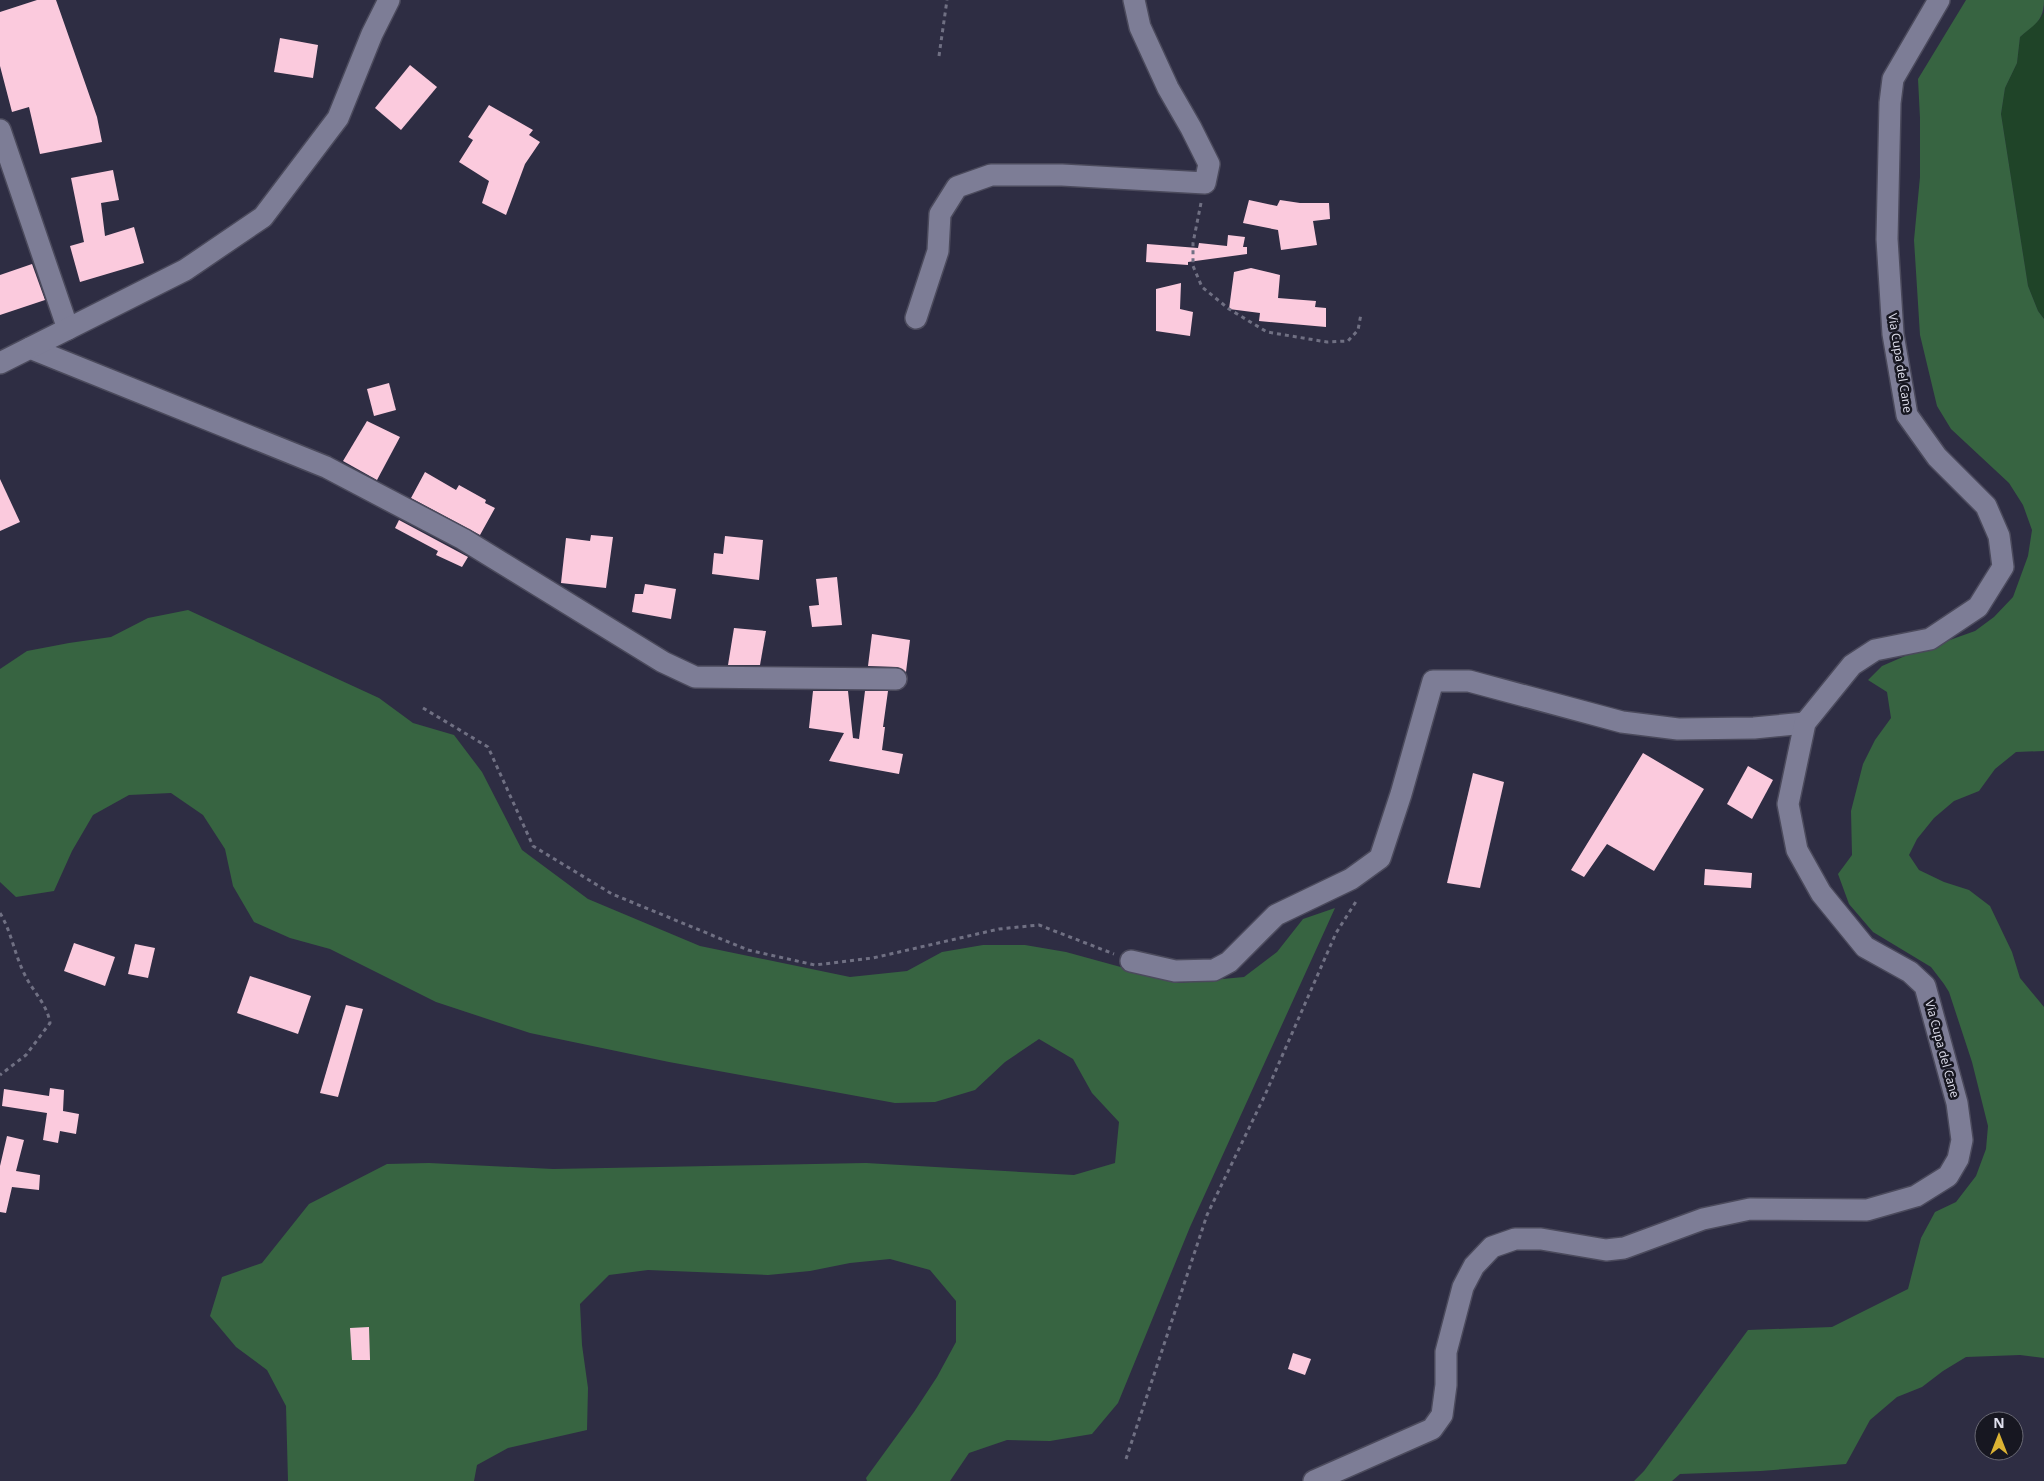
<svg xmlns="http://www.w3.org/2000/svg" width="2044" height="1481" font-family="'Open Sans',sans-serif">
	<style>
		.green { fill: #1f4428 }
		.forest { fill: #376441 }
		.building { fill: #fbcadd }
		.lines { fill: none; stroke-linecap: round; stroke-linejoin: round }
		.minor-casing { stroke: #4b4a5c; stroke-width: 24 }
		.path { stroke: #707083; stroke-width: 3; stroke-dasharray: 4 4; stroke-linecap: butt }
		.minor { stroke: #7d7d96; stroke-width: 21 }
		.labels { text-anchor: middle; stroke-width: 5; stroke-linejoin: round; paint-order: stroke }
		.street-label { font-size: 12px; fill: #e1e1ef; stroke: #171721 }
	</style>
	<rect width="100%" height="100%" fill="#2e2d43"/>
	<polygon class="green" points="2044,12 2044,319 2038,311 2028,286 2001,114 2005,88 2017,63 2020,37 2040,19"/>
	<g class="forest">
		<path d="M1966,0H2044C2044,21 2035,24 2020,37L2017,63L2005,88L2001,114L2028,286L2038,311L2044,319V751L2016,752L1995,769L1979,791L1954,801L1934,818L1917,839L1909,855L1919,870L1944,882L1969,890L1990,906L2012,952L2020,978L2044,1007V1358L2020,1355L1966,1357L1943,1371L1922,1387L1897,1397L1870,1420L1846,1464L1761,1471L1680,1474L1672,1481H1634L1644,1471L1748,1330L1832,1327L1908,1289L1921,1238L1935,1212L1956,1202L1976,1176L1986,1149L1988,1126L1972,1062L1949,992L1944,984L1931,967L1873,932L1849,904L1838,874L1852,855L1851,811L1863,764L1875,740L1891,718L1887,692L1868,680L1882,666L1905,656L1975,631L1994,617L2013,597L2028,556L2032,530L2023,505L2009,483L1951,429L1937,406L1920,335L1914,240L1920,177V118L1918,79Z"/>
		<polygon points="188,610 379,698 413,723 454,735 482,772 522,850 588,899 700,946 850,977 907,971 942,952 983,945 1025,945 1066,952 1179,983 1244,977 1277,952 1303,919 1335,908 1190,1227 1118,1403 1092,1434 1050,1441 1007,1440 969,1453 950,1481 867,1481 866,1478 914,1412 937,1377 956,1342 956,1301 930,1270 890,1259 850,1263 810,1271 768,1275 648,1270 609,1275 580,1304 582,1345 588,1388 587,1430 508,1448 477,1465 474,1481 288,1481 286,1406 267,1370 236,1347 210,1316 222,1277 262,1263 309,1204 387,1164 429,1163 553,1169 866,1163 1074,1175 1115,1163 1119,1122 1092,1093 1073,1059 1039,1039 1005,1062 975,1090 935,1102 895,1103 669,1062 530,1033 436,1002 330,949 290,938 254,922 233,886 225,849 203,815 171,793 129,795 93,815 72,851 54,891 16,897 0,882 0,669 27,651 69,643 111,637 148,618"/>
	</g>
	<g class="building">
		<polygon points="37,0 56,0 97,117 102,142 40,154 29,107 12,112 0,66 0,12"/>
		<polygon points="280,38 318,45 313,78 274,72"/>
		<polygon points="410,65 437,87 401,130 375,108"/>
		<polygon points="489,105 533,130 529,135 540,142 525,164 506,215 482,203 489,181 459,162 473,140 468,137"/>
		<polygon points="113,170 119,200 101,203 105,236 134,227 144,263 80,282 70,246 84,242 71,178"/>
		<polygon points="1249,200 1277,206 1280,200 1300,203 1329,203 1330,219 1313,221 1317,245 1281,250 1278,230 1243,223"/>
		<polygon points="1228,235 1245,237 1243,247 1247,247 1247,254 1188,262 1188,265 1146,262 1147,244 1198,248 1199,243 1227,246"/>
		<polygon points="32,264 45,300 0,315 0,275"/>
		<polygon points="1251,268 1280,275 1278,298 1316,301 1315,307 1326,308 1326,327 1259,321 1260,313 1229,309 1234,272"/>
		<polygon points="1181,283 1180,309 1193,312 1190,336 1156,331 1156,289"/>
		<polygon points="389,383 396,410 374,416 367,389"/>
		<polygon points="367,421 400,437 377,480 343,461"/>
		<polygon points="425,472 456,490 459,485 486,500 485,503 495,508 480,535 411,498"/>
		<polygon points="0,479 20,522 0,531"/>
		<polygon points="399,520 468,557 462,567 436,555 438,551 395,528"/>
		<polygon points="591,535 613,537 606,588 561,583 566,538 590,541"/>
		<polygon points="725,536 763,540 759,580 712,574 714,553 723,554"/>
		<polygon points="837,577 842,625 812,627 809,606 819,605 816,579"/>
		<polygon points="645,584 676,589 671,619 632,612 635,594 643,594"/>
		<polygon points="734,628 766,631 760,665 728,665"/>
		<polygon points="872,634 910,640 906,672 897,667 868,666"/>
		<polygon points="813,691 848,691 853,738 859,739 865,691 888,691 883,727 885,727 882,750 903,754 899,774 829,761 844,733 809,728"/>
		<polygon points="1643,753 1704,789 1654,871 1607,844 1584,877 1571,870"/>
		<polygon points="1748,766 1773,780 1752,819 1727,804"/>
		<polygon points="1473,773 1504,782 1480,888 1447,883"/>
		<polygon points="1705,869 1752,873 1751,888 1704,885"/>
		<polygon points="74,943 115,957 105,986 64,971"/>
		<polygon points="135,944 155,948 148,978 128,974"/>
		<polygon points="250,976 311,996 298,1034 237,1013"/>
		<polygon points="346,1005 363,1009 338,1097 320,1093"/>
		<polygon points="50,1088 64,1090 63,1111 79,1114 76,1134 60,1131 58,1143 43,1140 47,1113 2,1106 4,1089 49,1096"/>
		<polygon points="7,1136 24,1140 16,1171 40,1175 39,1190 12,1187 6,1213 0,1212 0,1166"/>
		<polygon points="369,1327 370,1360 352,1360 350,1328"/>
		<polygon points="1293,1353 1311,1359 1305,1375 1288,1369"/>
	</g>
	<g class="lines">
		<defs>
			<g id="minor">
				<polyline points="0,130 68,329"/>
				<polyline points="916,318 938,251 940,214 957,187 991,175 1062,175 1205,183 1209,164 1191,128 1168,88 1140,27 1134,0"/>
				<polyline points="30,348 326,467 463,539 663,662 695,677 896,679"/>
				<polyline points="0,363 185,270 263,217 338,118 372,34 389,0"/>
				<polyline points="1131,961 1175,971 1214,970 1229,962 1276,915 1351,879 1380,858 1401,794 1433,681 1469,681 1622,722 1678,729 1754,728 1805,723"/>
				<polyline points="1314,1481 1432,1429 1442,1415 1446,1385 1446,1352 1463,1287 1474,1266 1492,1247 1515,1239 1541,1239 1606,1250 1624,1248 1703,1219 1750,1209 1867,1210 1916,1196 1948,1176 1958,1159 1962,1140 1957,1103 1925,986 1910,972 1865,947 1821,893 1797,850 1788,804 1805,723 1852,665 1875,650 1930,639 1978,607 2003,567 1999,536 1986,506 1937,457 1907,415 1893,334 1887,239 1890,103 1893,79 1939,0"/>
			</g>
		</defs>
		<use href="#minor" class="minor-casing"/>
		<g class="path">
			<polyline points="939,56 947,0"/>
			<polyline points="1201,203 1193,243 1193,266 1202,287 1229,309 1267,332 1327,342 1348,341 1358,330 1361,314"/>
			<polyline points="423,708 488,747 533,846 612,894 748,950 815,965 873,958 999,929 1039,925 1114,954"/>
			<path d="M0,913C11,931 14,952 23,971C31,990 47,1003 50,1023L26,1055L0,1075"/>
			<polyline points="1126,1459 1207,1215 1265,1095 1336,933 1357,900"/>
		</g>
		<use href="#minor" class="minor"/>
	</g>
	<g class="labels">
		<g class="street-label">
			<text transform="translate(1900 363) rotate(81)" y="4">Via Cupa del Cane</text>
			<text transform="translate(1942 1049) rotate(75)" y="4">Via Cupa del Cane</text>
		</g>
	</g>
	<g transform="translate(1999 1436)"><circle r="24" fill="#171721" stroke="#686873"/>
	<path d="M0-4L9 19L0 12L-9 19Z" fill="#dbb233"/>
	<text y="-8" font-size="14" font-weight="bold" text-anchor="middle" fill="#e1e1ef">N</text>
	</g>
</svg>
